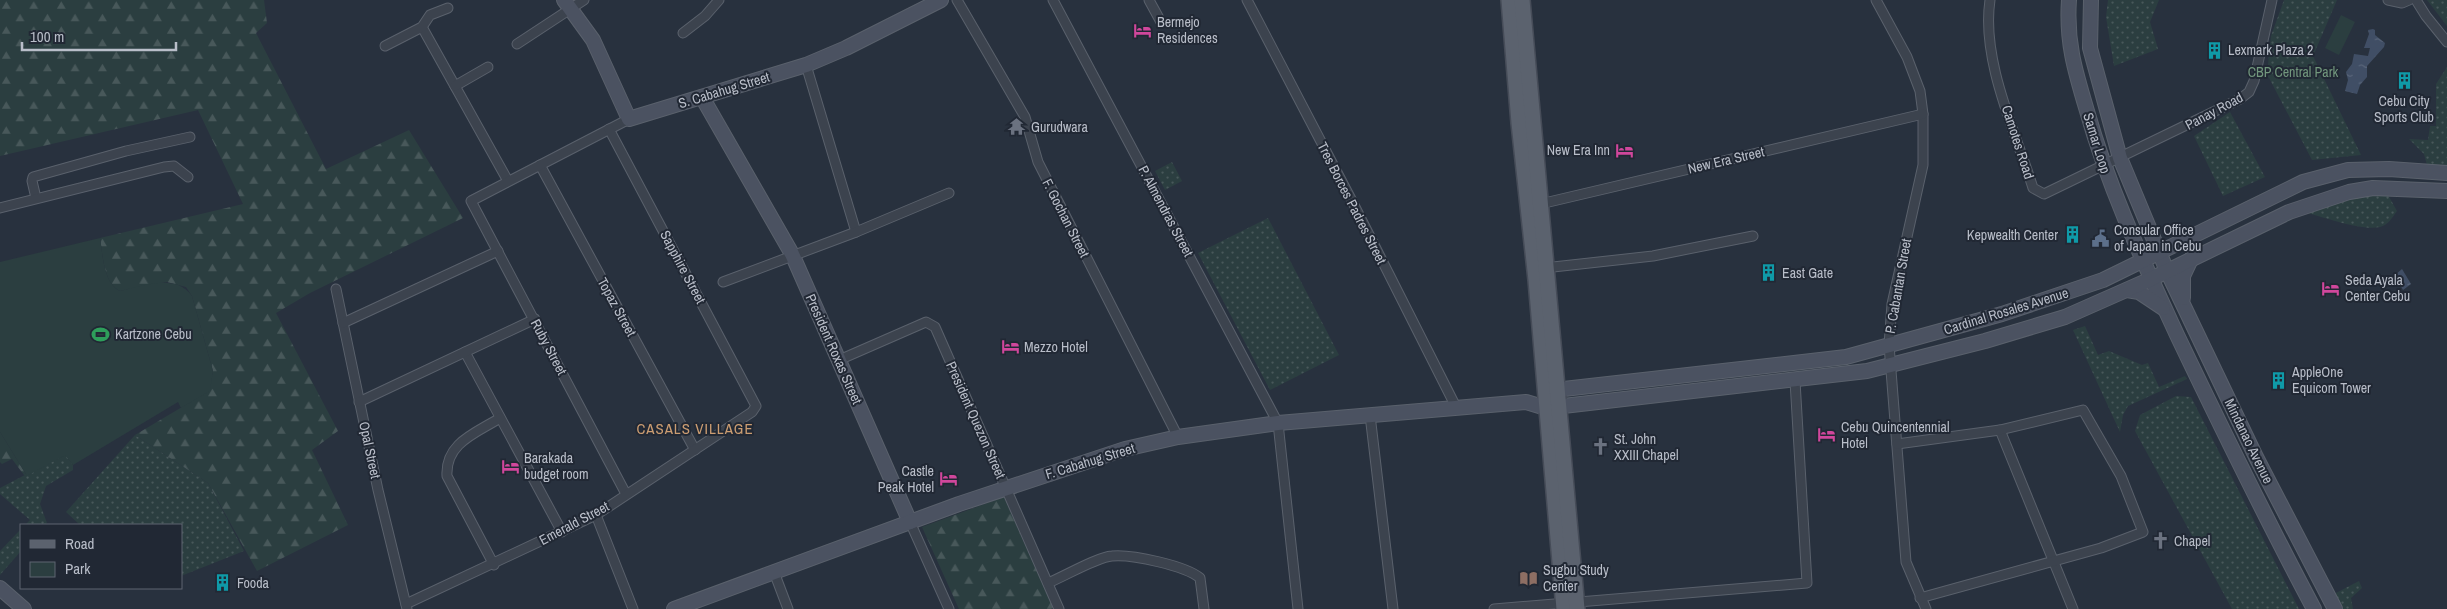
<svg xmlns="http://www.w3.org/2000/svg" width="2447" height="609" font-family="'Archivo Narrow',sans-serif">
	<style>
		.green { fill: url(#green-dots) }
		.forest { fill: url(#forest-firs) }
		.pitch { fill: #2b3e40 }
		.water { fill: url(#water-ripples) }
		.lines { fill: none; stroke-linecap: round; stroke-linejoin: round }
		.street-casing { stroke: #5a616c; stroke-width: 11 }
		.secondary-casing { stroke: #5a616c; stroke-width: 16 }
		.primary-casing { stroke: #464c58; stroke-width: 18 }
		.street { stroke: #3c434e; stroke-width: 9 }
		.secondary { stroke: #4b5261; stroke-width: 14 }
		.primary { stroke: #5b626e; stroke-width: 15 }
		.labels { text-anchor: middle; stroke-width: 4; stroke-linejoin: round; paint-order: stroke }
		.poi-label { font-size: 14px; fill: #b9bec9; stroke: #212834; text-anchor: start }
		.park-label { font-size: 14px; fill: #72977d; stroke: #212834 }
		.street-label { font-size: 14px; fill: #b9bec9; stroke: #212834 }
		.neighbourhood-label { font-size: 15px; letter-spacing: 1px; fill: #cb9d72; stroke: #212834 }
	</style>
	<defs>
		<pattern id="green-dots" width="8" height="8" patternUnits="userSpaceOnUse" patternTransform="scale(1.25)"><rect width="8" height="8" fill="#2b3e40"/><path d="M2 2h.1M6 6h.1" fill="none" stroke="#48585a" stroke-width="1.8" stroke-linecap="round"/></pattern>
		<pattern id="forest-firs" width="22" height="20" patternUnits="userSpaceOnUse" patternTransform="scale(1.25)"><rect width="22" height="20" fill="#2b3e40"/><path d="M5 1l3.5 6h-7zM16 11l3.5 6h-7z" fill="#48585a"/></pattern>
		<pattern id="water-ripples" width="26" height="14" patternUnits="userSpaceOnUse" patternTransform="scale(1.25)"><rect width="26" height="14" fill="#404e65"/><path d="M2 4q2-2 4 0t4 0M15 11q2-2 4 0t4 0" fill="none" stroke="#5a667a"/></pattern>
	</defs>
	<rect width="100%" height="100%" fill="#28313e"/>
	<g class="green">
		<polygon points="2108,0 2159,0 2150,22 2158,49 2114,66 2106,17"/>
		<polygon points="2284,0 2337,0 2313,56 2361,155 2312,160 2267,74 2271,36"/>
		<polygon points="2427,0 2447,0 2447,26"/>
		<polygon points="2447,67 2447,166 2427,165 2424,154 2409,139 2428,140 2430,126 2436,126 2436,84"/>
		<polygon points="2230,112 2265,177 2223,196 2194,136"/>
		<polygon points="1172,162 1182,181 1165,190 1155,171"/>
		<path d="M2371,193L2388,195L2397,211C2392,218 2388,225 2380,227C2362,231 2326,218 2308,213Z"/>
		<polygon points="1268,218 1339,355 1270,390 1198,253"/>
		<polygon points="2085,326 2098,355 2109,351 2142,365 2148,363 2159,387 2185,376 2187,379 2128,406 2123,415 2120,432 2073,330"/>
		<polygon points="2176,396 2191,397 2299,609 2232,609 2135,431 2140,415"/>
		<polygon points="135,435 208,483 244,551 181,576 181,525 80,525 66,512"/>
		<polygon points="65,454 73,465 73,470 46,486 40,504 47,523 44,525 25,525 30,520 0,494 0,488"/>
		<polygon points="21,529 21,551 0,575 0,551"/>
		<polygon points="2359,581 2362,588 2351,598 2353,609 2343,609 2334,594"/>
	</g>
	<g class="forest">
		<path d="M0,0H264L267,23L256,33L326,169L409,130L463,218L310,293L276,313L338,431L312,450L348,525L257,571L208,483L135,435L209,391L213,371L192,296L186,287L167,282L120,291C103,282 103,255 100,238L243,204L198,110L0,156Z"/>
		<polygon points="0,432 27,476 24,475 12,459 2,464 0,462"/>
		<polygon points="1004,497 1053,608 1051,609 959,609 922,527"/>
	</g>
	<g class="pitch">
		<polygon points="2341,15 2355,22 2339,55 2325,48"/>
		<path d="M100,238C103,255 103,282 120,291C144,286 176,273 192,296L213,371L210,391L181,408L178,402L73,465L65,455L27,476L0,432V262Z"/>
	</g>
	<g class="water">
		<polygon points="2373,29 2375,30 2375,35 2385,43 2384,47 2367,66 2367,77 2360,85 2357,94 2345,91 2348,80 2346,72 2352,64 2354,54 2368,56 2370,48 2364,48 2369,34 2368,30"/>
		<polygon points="2402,269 2411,284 2403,290 2395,275"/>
	</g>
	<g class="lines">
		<defs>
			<g id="street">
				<polyline points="957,0 1025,117 1038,162 1178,437"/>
				<polyline points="1053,0 1278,423 1298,609"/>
				<polyline points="1149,0 1161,22"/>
				<polyline points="1247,0 1351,199 1456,407"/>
				<polyline points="1876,0 1907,57 1920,91 1923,114 1923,165 1892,304 1889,345 1906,562 1926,609"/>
				<path d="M1990,0C1981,60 2015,131 2033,188L2044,194L2240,99L2249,92L2254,81L2272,0"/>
				<polyline points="2388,0 2402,3 2409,0"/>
				<polyline points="2416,0 2426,16 2447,42"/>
				<polyline points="422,27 508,181"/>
				<polyline points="683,33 705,16 719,0"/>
				<polyline points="517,44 584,0"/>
				<polyline points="385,46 422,27 430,15 448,8"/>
				<polyline points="806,65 856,232"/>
				<polyline points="455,86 488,67"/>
				<polyline points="540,165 695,450"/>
				<polyline points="36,198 32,181 33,177 126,151 190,137"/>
				<polyline points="1536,205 1923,114"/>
				<polyline points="0,208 164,167 174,166 188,177"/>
				<polyline points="1544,268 1653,256 1753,236"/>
				<polyline points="723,282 856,232 949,193"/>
				<polyline points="336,289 378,490 407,609"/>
				<polyline points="343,323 498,251"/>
				<polyline points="465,352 562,532"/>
				<polyline points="839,360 926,322 935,327 1059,609"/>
				<polyline points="359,402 535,319"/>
				<polyline points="1370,415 1393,609"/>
				<polyline points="2000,430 2073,609"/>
				<polyline points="1897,444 2000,430 2083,410 2121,476 2143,532 2101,548 1920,598"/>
				<polyline points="626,494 471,201 629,119"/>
				<polyline points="596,515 633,609"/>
				<polyline points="910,522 949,609"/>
				<path d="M494,565L447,476C445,443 476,433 500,418"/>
				<polyline points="774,572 788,609"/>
				<path d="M1048,583C1063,577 1097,557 1112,556C1132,554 1186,566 1200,578L1204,609"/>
				<polyline points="406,604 596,515 752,412 756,406 609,129"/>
				<polyline points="1494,609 1807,583 1795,381"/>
			</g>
			<g id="secondary">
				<polyline points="564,0 593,40 629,119 806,65 846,48 941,0"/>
				<path d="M2069,0C2066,42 2075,71 2087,111C2109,189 2143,261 2177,335C2221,427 2266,519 2314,609"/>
				<polyline points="2091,0 2090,48 2120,158 2167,271 2256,457 2335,609"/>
				<polyline points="702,97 792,254 910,522"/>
				<polyline points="2127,290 2139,292 2163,308"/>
				<polyline points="2183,298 2183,276 2191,259"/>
				<polyline points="1546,391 1846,357 2002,314 2103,280 2303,182 2348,170 2389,169 2447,173"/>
				<polyline points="0,588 24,609"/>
				<polyline points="674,609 959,504 1125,449 1178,437 1278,423 1526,402 1546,408 1867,371 1985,341 2065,317 2151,279 2289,212 2349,192 2373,188 2447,191"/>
			</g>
			<g id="primary">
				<polyline points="1509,0 1519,123 1536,280 1564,609"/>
				<polyline points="1522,0 1577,609"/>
			</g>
		</defs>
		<use href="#street" class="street-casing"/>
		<use href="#secondary" class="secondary-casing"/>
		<use href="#primary" class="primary-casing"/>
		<use href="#street" class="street"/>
		<use href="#secondary" class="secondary"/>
		<use href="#primary" class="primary"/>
	</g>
	<defs>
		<symbol id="hotel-bare" viewBox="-9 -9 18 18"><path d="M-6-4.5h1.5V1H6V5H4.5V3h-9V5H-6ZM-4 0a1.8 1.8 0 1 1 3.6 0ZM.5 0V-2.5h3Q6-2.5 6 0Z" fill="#d1479c" stroke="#212834" stroke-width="2.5" paint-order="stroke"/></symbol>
		<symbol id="building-bare" viewBox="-9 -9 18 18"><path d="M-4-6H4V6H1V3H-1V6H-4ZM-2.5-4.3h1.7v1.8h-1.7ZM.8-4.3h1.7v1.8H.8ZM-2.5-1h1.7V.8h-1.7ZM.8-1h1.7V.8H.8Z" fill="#0f9aa8" stroke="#212834" stroke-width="2.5" paint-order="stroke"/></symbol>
		<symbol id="temple-bare" viewBox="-9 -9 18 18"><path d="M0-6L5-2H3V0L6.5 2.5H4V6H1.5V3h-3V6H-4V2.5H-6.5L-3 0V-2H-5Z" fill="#6b7280" stroke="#212834" stroke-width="2.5" paint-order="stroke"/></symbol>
		<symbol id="civic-bare" viewBox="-9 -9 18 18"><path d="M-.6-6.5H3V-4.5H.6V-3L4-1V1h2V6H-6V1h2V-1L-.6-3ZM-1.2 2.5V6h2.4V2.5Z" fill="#5c6f8a" stroke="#212834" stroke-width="2.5" paint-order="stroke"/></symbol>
		<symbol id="stadium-bare" viewBox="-9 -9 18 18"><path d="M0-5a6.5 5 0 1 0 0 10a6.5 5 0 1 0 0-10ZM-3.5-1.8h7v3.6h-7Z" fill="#2e9e5b" stroke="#212834" stroke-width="2.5" paint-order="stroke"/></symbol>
		<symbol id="church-bare" viewBox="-9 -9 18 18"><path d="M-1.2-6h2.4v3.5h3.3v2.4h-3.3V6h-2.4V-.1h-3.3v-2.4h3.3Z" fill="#6b7280" stroke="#212834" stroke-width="2.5" paint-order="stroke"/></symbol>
		<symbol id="library-bare" viewBox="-9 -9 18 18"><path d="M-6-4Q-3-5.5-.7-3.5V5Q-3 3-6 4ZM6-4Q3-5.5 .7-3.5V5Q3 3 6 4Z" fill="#8d6e63" stroke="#212834" stroke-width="2.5" paint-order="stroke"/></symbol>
	</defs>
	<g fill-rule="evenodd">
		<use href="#hotel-bare" x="1130" y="18" width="25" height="25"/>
		<use href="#building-bare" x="2202" y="38" width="25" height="25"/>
		<use href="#building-bare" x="2392" y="68" width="25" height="25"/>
		<use href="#temple-bare" x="1004" y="114" width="25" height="25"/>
		<use href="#hotel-bare" x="1612" y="138" width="25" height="25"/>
		<use href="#building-bare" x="2060" y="222" width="25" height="25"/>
		<use href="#civic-bare" x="2088" y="226" width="25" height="25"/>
		<use href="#building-bare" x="1756" y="260" width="25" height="25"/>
		<use href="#hotel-bare" x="2318" y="276" width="25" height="25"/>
		<use href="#stadium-bare" x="88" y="322" width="25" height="25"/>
		<use href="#hotel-bare" x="998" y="334" width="25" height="25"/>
		<use href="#building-bare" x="2266" y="368" width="25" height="25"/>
		<use href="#hotel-bare" x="1814" y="422" width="25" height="25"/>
		<use href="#church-bare" x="1588" y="434" width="25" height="25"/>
		<use href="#hotel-bare" x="498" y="454" width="25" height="25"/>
		<use href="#hotel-bare" x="936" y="466" width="25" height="25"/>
		<use href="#church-bare" x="2148" y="528" width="25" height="25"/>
		<use href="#library-bare" x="1516" y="566" width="25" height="25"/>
		<use href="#building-bare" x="210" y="570" width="25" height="25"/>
	</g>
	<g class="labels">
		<g class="poi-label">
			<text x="1157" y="27">Bermejo<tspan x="1157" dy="16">Residences</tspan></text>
			<text x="2228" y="55">Lexmark Plaza 2</text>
			<text x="2404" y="106" text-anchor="middle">Cebu City<tspan x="2404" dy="16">Sports Club</tspan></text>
			<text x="1031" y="132">Gurudwara</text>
			<text x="1610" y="155" text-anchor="end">New Era Inn</text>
			<text x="2114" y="235">Consular Office<tspan x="2114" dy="16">of Japan in Cebu</tspan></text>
			<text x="2058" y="240" text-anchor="end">Kepwealth Center</text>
			<text x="1782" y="278">East Gate</text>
			<text x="2345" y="285">Seda Ayala<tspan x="2345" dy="16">Center Cebu</tspan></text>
			<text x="115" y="339">Kartzone Cebu</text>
			<text x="1024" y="352">Mezzo Hotel</text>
			<text x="2292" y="377">AppleOne<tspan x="2292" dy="16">Equicom Tower</tspan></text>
			<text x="1841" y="432">Cebu Quincentennial<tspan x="1841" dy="16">Hotel</tspan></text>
			<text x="1614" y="444">St. John<tspan x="1614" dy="16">XXIII Chapel</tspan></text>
			<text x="524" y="463">Barakada<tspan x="524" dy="16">budget room</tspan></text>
			<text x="934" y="476" text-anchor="end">Castle<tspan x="934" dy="16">Peak Hotel</tspan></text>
			<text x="2174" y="546">Chapel</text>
			<text x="1543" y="575">Sugbu Study<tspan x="1543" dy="16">Center</tspan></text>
			<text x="237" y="588">Fooda</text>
		</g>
		<g class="park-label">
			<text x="2293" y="77">CBP Central Park</text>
		</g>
		<g class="street-label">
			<text transform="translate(724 90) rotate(-17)" y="5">S. Cabahug Street</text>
			<text transform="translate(2214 111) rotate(-28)" y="5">Panay Road</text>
			<text transform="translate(2018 142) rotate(72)" y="5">Camotes Road</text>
			<text transform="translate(2097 143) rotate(73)" y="5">Samar Loop</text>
			<text transform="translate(1726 160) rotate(-13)" y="5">New Era Street</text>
			<text transform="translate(1352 203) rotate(63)" y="5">Tres Borces Padres Street</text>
			<text transform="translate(1166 211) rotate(62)" y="5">P. Almendras Street</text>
			<text transform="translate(1066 218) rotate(63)" y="5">F. Gochan Street</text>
			<text transform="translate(683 267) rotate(62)" y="5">Sapphire Street</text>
			<text transform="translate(1898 286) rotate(-80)" y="5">P. Cabantan Street</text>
			<text transform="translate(617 307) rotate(61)" y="5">Topaz Street</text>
			<text transform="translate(2006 311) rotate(-17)" y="5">Cardinal Rosales Avenue</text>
			<text transform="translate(549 347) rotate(62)" y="5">Ruby Street</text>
			<text transform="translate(834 349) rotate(66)" y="5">President Roxas Street</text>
			<text transform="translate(976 420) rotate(66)" y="5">President Quezon Street</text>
			<text transform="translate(2249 441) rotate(64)" y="5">Mindanao Avenue</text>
			<text transform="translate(370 450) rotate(78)" y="5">Opal Street</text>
			<text transform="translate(1090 461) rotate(-17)" y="5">F. Cabahug Street</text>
			<text transform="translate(574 523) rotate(-28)" y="5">Emerald Street</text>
		</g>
		<g class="neighbourhood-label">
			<text x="695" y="434">CASALS VILLAGE</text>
		</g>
	</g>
	<rect x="20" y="524" width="162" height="65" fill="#212834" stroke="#5e6470"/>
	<rect x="30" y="540" width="25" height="8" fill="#5b626e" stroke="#5e6470"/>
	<text x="65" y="549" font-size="15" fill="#b9bec9">Road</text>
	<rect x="30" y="562" width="25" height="15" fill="#2b3e40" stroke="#5e6470"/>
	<text x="65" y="574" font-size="15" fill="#b9bec9">Park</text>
	<path d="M22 42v8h154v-8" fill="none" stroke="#b9bec9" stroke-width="2.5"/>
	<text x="30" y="42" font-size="15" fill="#b9bec9" stroke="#212834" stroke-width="4" paint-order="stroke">100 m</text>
</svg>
